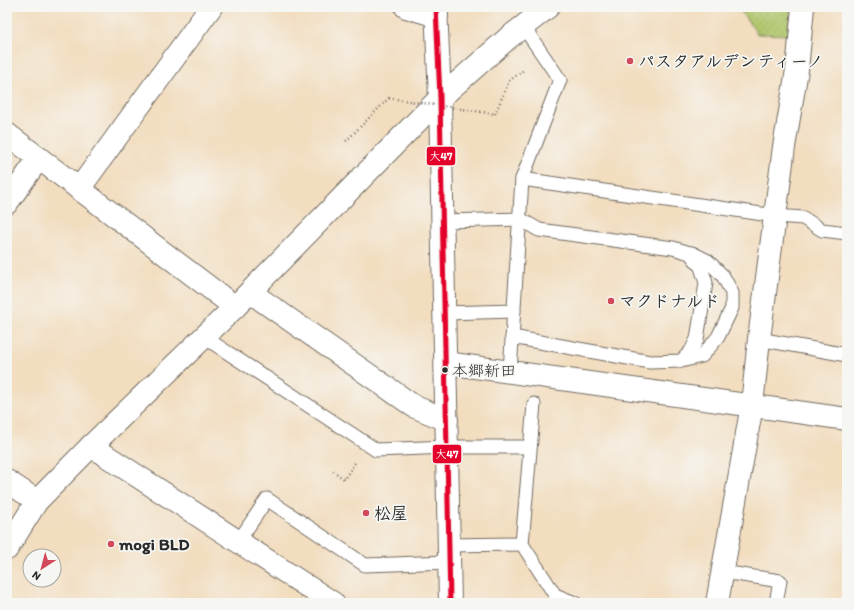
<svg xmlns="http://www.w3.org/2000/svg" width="854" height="610" font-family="Itim,'Klee One',sans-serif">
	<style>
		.garden { fill: url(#garden-dots); stroke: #6d784a }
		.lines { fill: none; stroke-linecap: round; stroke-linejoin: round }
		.lane-casing { stroke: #71695f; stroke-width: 15 }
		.street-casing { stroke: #71695f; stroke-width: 24 }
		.secondary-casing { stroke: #71695f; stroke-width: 24 }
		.primary-casing { stroke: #71695f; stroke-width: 24 }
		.path { stroke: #71695f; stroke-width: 2.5; stroke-dasharray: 1 3; stroke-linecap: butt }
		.lane { stroke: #fff; stroke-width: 13 }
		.street { stroke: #fff; stroke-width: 22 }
		.secondary { stroke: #fff; stroke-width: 22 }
		.primary { stroke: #fff; stroke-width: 22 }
		.path-bridge { stroke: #71695f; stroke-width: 2.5; stroke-dasharray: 1 3; stroke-linecap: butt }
		.bus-1-casing { stroke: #f6f6f2; stroke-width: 8 }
		.bus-1 { stroke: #e4002b; stroke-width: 5 }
		.poi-dot { fill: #d1495b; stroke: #f6f6f2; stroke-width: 1.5 }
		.bus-dot { fill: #2b2b2b; stroke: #f6f6f2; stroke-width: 1.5 }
		.labels { text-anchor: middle; stroke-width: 3.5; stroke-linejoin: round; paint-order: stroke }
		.bus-label { font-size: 16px; fill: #2b2b2b; stroke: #f6f6f2; text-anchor: start }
		.poi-label { font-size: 17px; font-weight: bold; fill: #2b2b2b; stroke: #f6f6f2; text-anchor: start }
		.line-badge { stroke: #f6f6f2; stroke-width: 1.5 }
		.badge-label { font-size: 11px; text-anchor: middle; font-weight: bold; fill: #fff }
	</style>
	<defs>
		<pattern id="garden-dots" width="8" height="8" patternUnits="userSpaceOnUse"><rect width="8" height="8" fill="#afc56a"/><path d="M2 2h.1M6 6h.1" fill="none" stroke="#97a95c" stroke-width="1.8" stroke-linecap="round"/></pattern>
	</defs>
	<rect width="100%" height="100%" fill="#f6f6f2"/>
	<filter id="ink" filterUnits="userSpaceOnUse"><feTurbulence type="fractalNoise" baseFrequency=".025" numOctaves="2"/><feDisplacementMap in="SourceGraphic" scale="8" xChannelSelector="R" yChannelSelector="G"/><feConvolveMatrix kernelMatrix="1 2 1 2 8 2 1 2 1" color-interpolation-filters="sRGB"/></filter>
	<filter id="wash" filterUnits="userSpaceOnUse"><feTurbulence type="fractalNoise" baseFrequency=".012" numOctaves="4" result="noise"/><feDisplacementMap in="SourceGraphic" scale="16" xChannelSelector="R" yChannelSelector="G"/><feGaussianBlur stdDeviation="0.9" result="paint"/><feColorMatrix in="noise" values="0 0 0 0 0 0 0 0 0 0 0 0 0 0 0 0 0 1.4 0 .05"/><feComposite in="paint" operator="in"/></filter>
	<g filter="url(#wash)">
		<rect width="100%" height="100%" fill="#f2ddbf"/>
		<polygon class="garden" points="738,7 766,7 768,9 771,7 790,7 791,17 788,35 757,34"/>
	</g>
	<g filter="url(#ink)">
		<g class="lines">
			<defs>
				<g id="lane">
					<polyline points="522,179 776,216 803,218 822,230 847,233"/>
					<polyline points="443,221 520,219 539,230 673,248 690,253 701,267 706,283 697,339 691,351 681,361 650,362 512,337"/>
					<polyline points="445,313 514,311"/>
					<polyline points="204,337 376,450 447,447 530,447"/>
					<polyline points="759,339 847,355"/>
					<polyline points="681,361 702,356 718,337 732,308 732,293 723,276 708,261 692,253"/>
					<polyline points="510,372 522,179 560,80 523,26"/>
					<polyline points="534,404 522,544 555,595 575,603"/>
					<polyline points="238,542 267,499 365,565 449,562"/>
					<polyline points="449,545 522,544"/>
					<polyline points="723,572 780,581 776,603"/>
				</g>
				<g id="street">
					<polyline points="406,7 437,16"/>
					<polyline points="7,134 235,307"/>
					<polyline points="79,189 211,7"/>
					<polyline points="7,203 39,158"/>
					<polyline points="250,292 415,407 447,420"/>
					<polyline points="446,363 847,419"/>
					<polyline points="91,446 333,603"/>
					<polyline points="7,481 37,501"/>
					<polyline points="717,603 752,405 759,339 784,147 797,70 803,7"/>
				</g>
				<polyline id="secondary" points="7,549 37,501 91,446 235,307 440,98 507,39 548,7"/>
				<polyline id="primary" points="436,7 440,98 450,603"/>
			</defs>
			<use href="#lane" class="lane-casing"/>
			<use href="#street" class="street-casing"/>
			<use href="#secondary" class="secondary-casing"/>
			<use href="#primary" class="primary-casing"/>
			<g class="path">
				<polyline points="495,114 509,81 525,69"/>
				<polyline points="346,141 389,98"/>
				<polyline points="333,471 344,479 355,463"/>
			</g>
			<use href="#lane" class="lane"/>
			<use href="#street" class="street"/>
			<use href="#secondary" class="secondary"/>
			<use href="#primary" class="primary"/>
			<polyline class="path-bridge" points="389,98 495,114"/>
			<defs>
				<polyline id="bus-1" points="436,7 440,98 450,603"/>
			</defs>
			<use href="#bus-1" class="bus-1-casing"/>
			<use href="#bus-1" class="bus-1"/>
		</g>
	</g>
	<g class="poi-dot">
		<circle cx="630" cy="61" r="4"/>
		<circle cx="611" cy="301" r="4"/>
		<circle cx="366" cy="513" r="4"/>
		<circle cx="111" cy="544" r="4"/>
	</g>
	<circle class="bus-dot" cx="445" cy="370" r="3.5"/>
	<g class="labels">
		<g class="bus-label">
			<text x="452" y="376">本郷新田</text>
		</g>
		<g class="poi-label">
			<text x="638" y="67">パスタアルデンティーノ</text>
			<text x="619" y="307">マクドナルド</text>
			<text x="374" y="519">松屋</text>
			<text x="119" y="550">mogi BLD</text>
		</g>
	</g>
	<g class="line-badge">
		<rect x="426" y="146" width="30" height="20" rx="4" fill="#e4002b"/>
		<rect x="432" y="444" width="30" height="20" rx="4" fill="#e4002b"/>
	</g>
	<g class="badge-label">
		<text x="441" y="160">大47</text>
		<text x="447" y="458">大47</text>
	</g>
	<rect width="854" height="610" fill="none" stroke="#f6f6f2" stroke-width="24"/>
	<g transform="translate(42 568) rotate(216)"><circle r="19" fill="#f6f6f2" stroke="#a5a5a2"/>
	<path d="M0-3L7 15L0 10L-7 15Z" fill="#d1495b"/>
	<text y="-6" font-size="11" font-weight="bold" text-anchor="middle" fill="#2b2b2b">N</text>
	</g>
</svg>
